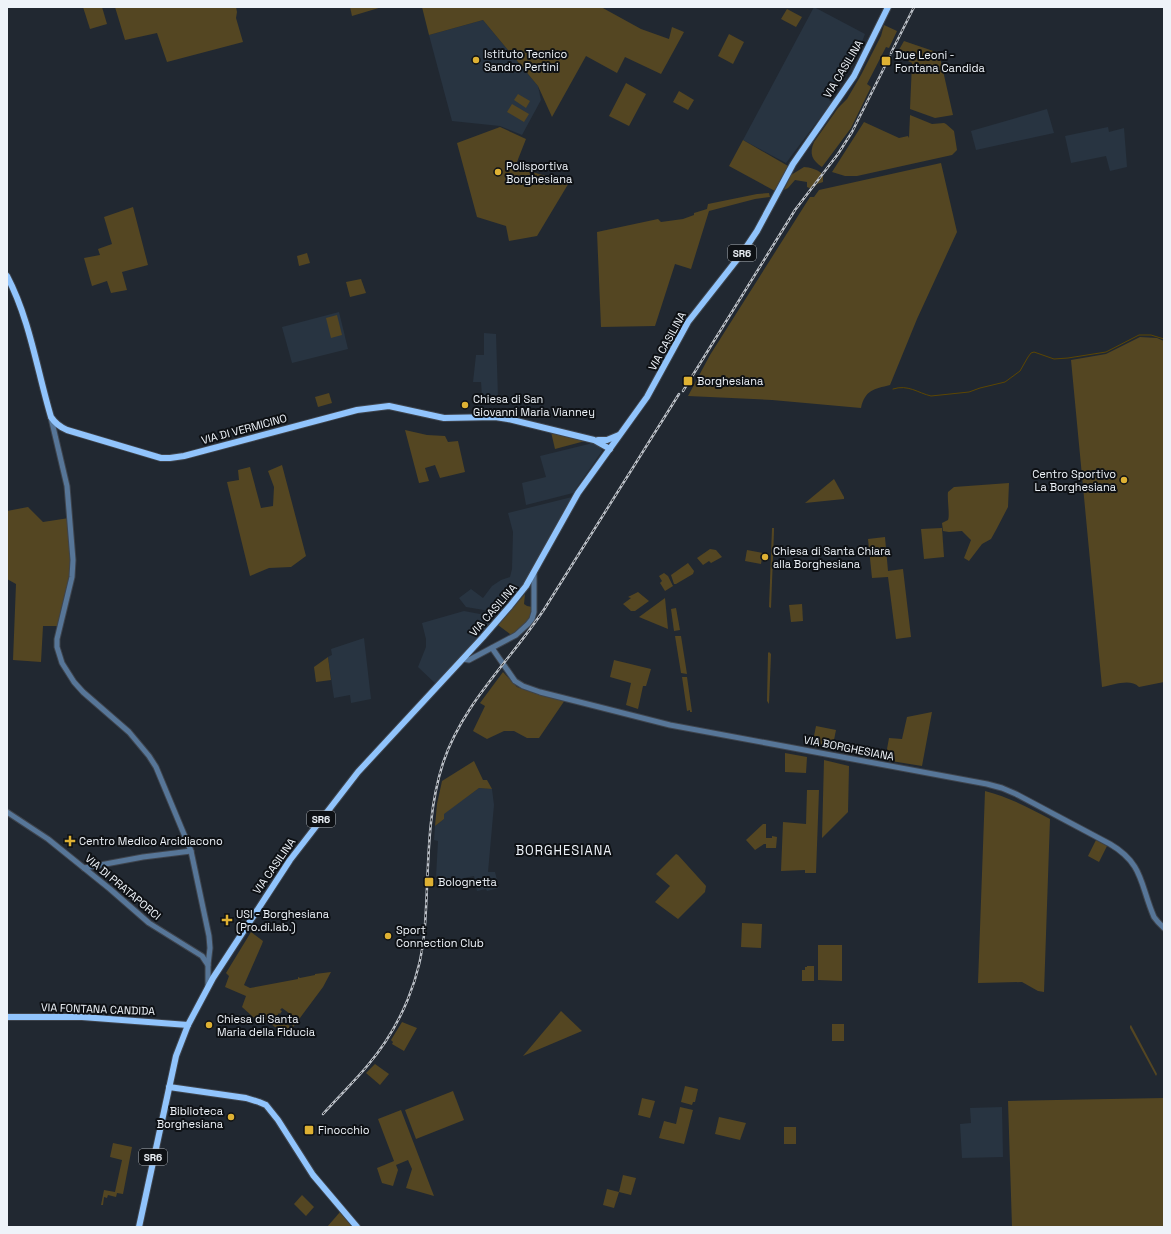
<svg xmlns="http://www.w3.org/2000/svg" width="1171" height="1234" font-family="'Space Grotesk',sans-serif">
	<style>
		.built { fill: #283441 }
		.green { fill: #544622; fill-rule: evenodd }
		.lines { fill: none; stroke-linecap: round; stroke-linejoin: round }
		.stream { stroke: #5c4602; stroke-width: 1 }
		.minor-casing { stroke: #3e444d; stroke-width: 7 }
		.major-casing { stroke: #3e444d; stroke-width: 8 }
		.minor { stroke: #577698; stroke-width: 5 }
		.major { stroke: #91c4fc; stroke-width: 6 }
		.rail-casing { stroke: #bcc1c8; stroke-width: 2.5 }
		.rail { stroke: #0e1115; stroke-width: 1; stroke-dasharray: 3; stroke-linecap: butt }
		.poi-dot { fill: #deb133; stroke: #0e1115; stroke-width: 1.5 }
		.labels { text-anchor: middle; stroke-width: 4; stroke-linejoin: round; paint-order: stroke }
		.shield { fill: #0e1115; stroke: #abafb5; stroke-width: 1 }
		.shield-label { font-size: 10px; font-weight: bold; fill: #eef3f9 }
		.poi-label { font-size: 11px; fill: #eef3f9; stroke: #0e1115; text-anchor: start }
		.street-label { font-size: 11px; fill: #eef3f9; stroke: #0e1115 }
		.quarter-label { font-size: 13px; letter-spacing: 1px; fill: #eef3f9; stroke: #0e1115 }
	</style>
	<rect width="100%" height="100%" fill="#212831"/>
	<g class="built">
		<polygon points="814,7 865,34 855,59 829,100 832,102 786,163 743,140"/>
		<polygon points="483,20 538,86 541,100 522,135 500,126 452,121 429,35"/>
		<polygon points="1047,109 1054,133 976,150 971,131"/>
		<polygon points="1108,127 1109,132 1124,128 1127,167 1110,171 1106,156 1071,163 1065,136"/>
		<polygon points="339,312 348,349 292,363 282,327"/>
		<polygon points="484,333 496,334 498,397 482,395 481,382 473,382 476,355 484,355"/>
		<polygon points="593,442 600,445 602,451 573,493 526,505 522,483 546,477 540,456 589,444"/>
		<polygon points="572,497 530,575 502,613 466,607 459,598 471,589 483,598 492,586 501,580 510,577 512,569 513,532 508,513"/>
		<polygon points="464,611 496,617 436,684 418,667 426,647 426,639 422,623"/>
		<polygon points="364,638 371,699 351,703 350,695 334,698 328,657 332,655 331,649"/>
		<polygon points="479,788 492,789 494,805 488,872 495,872 499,888 487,891 486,889 477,891 474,876 440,883 439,878 436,877 438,841 434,840 435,826 444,819 443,814"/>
		<polygon points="1002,1107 1003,1157 962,1158 960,1124 971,1123 970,1108"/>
	</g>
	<g class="green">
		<polygon points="83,7 102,7 107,24 90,29"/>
		<polygon points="115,7 236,7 237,12 236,18 243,42 167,62 157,33 125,40"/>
		<polygon points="350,7 382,7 352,16"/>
		<polygon points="422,7 601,7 641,29 669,39 672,27 684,32 661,74 625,57 617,73 586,56 552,117 538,86 483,20 429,35"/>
		<polygon points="787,9 802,17 796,27 781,19"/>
		<path d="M884,25L897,31L889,48L886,47L867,84L871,87L851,128L822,167C812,160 809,154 814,142L838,108L847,99L861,75L881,36Z"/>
		<polygon points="729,34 744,42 733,64 718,56"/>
		<polygon points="904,41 939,53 953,115 935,118 910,109 912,63 896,55"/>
		<polygon points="626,83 646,94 629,126 609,116"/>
		<polygon points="679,91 694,100 688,110 673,102"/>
		<polygon points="518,94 530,101 526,108 514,100"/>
		<polygon points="512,104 529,114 524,122 507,112"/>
		<polygon points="910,115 932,124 944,123 946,124 954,131 957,150 952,155 857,176 845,176 832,172 864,122 899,138 908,136 909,138"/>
		<polygon points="500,127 526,139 515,167 546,176 570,181 537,236 509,241 506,226 477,217 457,143"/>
		<polygon points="743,140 788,166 775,191 729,166"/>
		<path d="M941,163L957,232L917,319L890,385C874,389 865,390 861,408L772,400L688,396L710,355L810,197H814L819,190Z"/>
		<path d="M804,167C809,167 820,170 823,175C823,177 823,180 823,182L817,184L812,189L807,187V182L795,180L788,188L784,190L791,175Z"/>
		<polygon points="769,193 770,197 755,199 709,211 691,269 675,264 655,326 601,327 597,232 658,219 661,222 683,219 694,215 694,213 707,209 708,204 757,194"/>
		<polygon points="133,207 148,265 122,272 127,290 111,293 107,281 92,286 84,258 100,255 98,249 112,244 104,217"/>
		<polygon points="307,253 310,263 299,266 297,256"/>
		<polygon points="361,279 366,293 350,297 346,282"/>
		<polygon points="337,315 342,335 331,338 326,318"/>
		<path d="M1140,337L1157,338L1164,341V682L1139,687C1130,678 1114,685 1102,687L1071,360L1106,354Z"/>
		<polygon points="329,393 332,403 318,407 315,397"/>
		<polygon points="405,430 427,435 445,436 448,442 458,441 465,472 440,478 435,465 425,468 429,481 419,483"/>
		<polygon points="551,432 585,441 555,449"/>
		<polygon points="282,465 306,556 291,567 269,568 250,576 227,482 239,480 238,470 250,467 261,508 273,506 274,487 268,471"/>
		<polygon points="834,479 844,497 844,499 805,503"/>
		<path d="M1009,483L1008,507L996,530L991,539L982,544L969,561L964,558L971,540L962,531L949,532L943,531L942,523C944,522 946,521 948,520C950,516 947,498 948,492L954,487Z"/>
		<polygon points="28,507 43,522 69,518 73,568 60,626 43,626 41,662 13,660 16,584 7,579 7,511"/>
		<polygon points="772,528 774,528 774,531 771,608 769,607"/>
		<polygon points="942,528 944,557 924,559 921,529"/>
		<polygon points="885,537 888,571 903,569 911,637 896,639 888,577 872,578 868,539"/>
		<polygon points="710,549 716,550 722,557 711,563 709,561 703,565 697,558"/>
		<polygon points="747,550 763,553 761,564 745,561"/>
		<polygon points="688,563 694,571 693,574 676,584 674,584 671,575"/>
		<polygon points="664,573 668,576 673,586 665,591 660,583 662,581 659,576"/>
		<polygon points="638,592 649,601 635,611 631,611 623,604 631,598 628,597"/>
		<path d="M525,594L524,604L527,606L532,607C531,621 522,629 510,636V634L498,625Z"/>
		<polygon points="665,598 668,629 639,617"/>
		<polygon points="802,604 803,621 791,622 789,605"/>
		<polygon points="676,608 680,630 674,631 671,609"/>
		<polygon points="675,636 681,636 687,674 681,673"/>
		<polygon points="769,652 771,654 769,704 767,701 768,653"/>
		<polygon points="328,657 331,680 316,682 314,667"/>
		<polygon points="614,660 651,669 646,686 643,686 638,709 626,705 631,683 610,677"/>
		<polygon points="503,672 517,687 534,693 565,700 539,738 527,738 514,731 504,731 487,739 473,731 485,706 480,703"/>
		<polygon points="682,677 687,677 692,712 690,712 690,710 687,711"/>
		<polygon points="932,712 922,766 885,760 889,738 902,739 907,717"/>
		<polygon points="816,726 836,730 832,750 812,746"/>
		<polygon points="785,753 807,757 806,773 785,772"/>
		<polygon points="824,760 849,766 848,812 822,838"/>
		<polygon points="474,761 483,780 487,780 492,789 479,788 444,814 444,819 435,826 437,804 442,781"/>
		<polygon points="807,790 819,790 816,873 805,873 805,870 781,871 783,822 806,824"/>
		<path d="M985,791C1009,797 1029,808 1050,819L1044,992L1038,991L1022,982L978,983Z"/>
		<polygon points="763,824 766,824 766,838 772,838 772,836 777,837 776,848 766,848 766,844 764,844 755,850 746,840"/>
		<polygon points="1096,840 1107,846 1099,862 1088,856"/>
		<polygon points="676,854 678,855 706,886 705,892 678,919 655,902 670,886 656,874"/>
		<polygon points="742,923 762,924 761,948 741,947"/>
		<path d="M251,932L263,941L262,944L244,985L250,988L298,979V977L300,978L315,975V974L331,972L323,987L291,1030L275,1027L266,1020L262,1025L242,1007L246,996L225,987L229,976L226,973ZM282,1008L297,1019L295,1022L292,1020L291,1022L294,1024L291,1027L280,1019L277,1022L274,1020L279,1013L280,1014L282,1011L280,1010Z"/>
		<polygon points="818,945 842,945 842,981 818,980"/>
		<polygon points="807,966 814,966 814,981 802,981 802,970 805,970 805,967 807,967"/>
		<polygon points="561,1011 582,1031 523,1056"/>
		<polygon points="402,1022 417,1028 404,1051 392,1044 393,1042 391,1040"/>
		<rect x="832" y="1024" width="12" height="17"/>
		<polygon points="1131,1025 1157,1074 1156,1076 1130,1028 1130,1026"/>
		<polygon points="375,1064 389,1074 380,1085 366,1073"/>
		<polygon points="685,1086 698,1089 695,1102 693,1102 692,1105 681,1102"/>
		<polygon points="453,1091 464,1120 416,1139 405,1110"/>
		<polygon points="642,1098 655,1101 650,1118 638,1115"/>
		<polygon points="1164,1098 1164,1227 1012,1227 1008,1101"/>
		<polygon points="680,1107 693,1110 684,1144 659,1138 664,1121 676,1124"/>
		<polygon points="401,1110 434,1196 406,1188 412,1169 408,1160 396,1165 398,1170 393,1186 382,1183 377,1168 394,1161 378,1119"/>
		<polygon points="719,1117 746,1123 740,1140 715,1134"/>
		<rect x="784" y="1127" width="12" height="17"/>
		<polygon points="113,1143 132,1147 123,1194 117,1193 116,1197 108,1195 107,1198 104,1197 103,1205 101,1205 104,1190 115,1192 122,1160 110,1157"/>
		<polygon points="623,1175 636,1178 631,1195 619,1192"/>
		<polygon points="607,1189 619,1192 614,1208 603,1205"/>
		<polygon points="302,1195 314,1207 306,1216 294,1204"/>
		<polygon points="340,1212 351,1225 349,1227 327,1227"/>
	</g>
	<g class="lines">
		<path class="stream" d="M893,389C908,384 918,393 931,396L969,392L980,388L1005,382L1020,371L1028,357L1031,353L1034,352L1054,359L1068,358L1106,352L1139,335H1151L1164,339"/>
		<defs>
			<g id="minor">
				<polyline points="51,418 67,486 73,560 72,577 57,639 57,647 62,663 74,682 83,692 129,732 149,756 156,767 191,851 209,936 210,948 208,965"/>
				<path d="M492,648L515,681L523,686L540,692L670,725L987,784L1002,788L1016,794L1110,844C1144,864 1140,885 1154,917L1158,922L1164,928"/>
				<polyline points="463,659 469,660 516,635 528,624 532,619 534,612 534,573"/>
				<polyline points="7,812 48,839 110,889 149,923 202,956 208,965 208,986"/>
				<polyline points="84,868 143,857 191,851"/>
			</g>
			<g id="major">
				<path d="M7,276C30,320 37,370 51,417C55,423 60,427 67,430L161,458H170L184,456L357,410L389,406L444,418L495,417L508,419L594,440L610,449"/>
				<polyline points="598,440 607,440 619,435"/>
				<polyline points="7,1017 82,1017 188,1025"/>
				<polyline points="169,1087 246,1098 259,1102 266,1105 278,1120 313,1175 357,1227"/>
				<polyline points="139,1227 176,1056 188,1025 213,978 290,860 358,772 483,637 510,606 526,586 578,493 647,397 688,322 743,252 757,231 793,164 854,76 888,7"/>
			</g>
		</defs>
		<use href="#minor" class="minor-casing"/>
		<use href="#major" class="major-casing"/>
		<use href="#minor" class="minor"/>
		<use href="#major" class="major"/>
		<defs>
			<g id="rail">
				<polyline points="891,53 914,7"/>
				<polyline points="683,391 795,210 838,154 852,132 890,56"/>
				<path d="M323,1114C338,1097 354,1082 368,1065C401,1026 422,976 425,925C429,871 426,816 443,763C463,703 511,660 545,608L679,394"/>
			</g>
		</defs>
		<use href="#rail" class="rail-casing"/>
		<use href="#rail" class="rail"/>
	</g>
	<g class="poi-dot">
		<circle cx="476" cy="60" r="4"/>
		<rect x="881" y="56" width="10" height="10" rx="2"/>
		<circle cx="498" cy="172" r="4"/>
		<rect x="683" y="376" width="10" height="10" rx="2"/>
		<circle cx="465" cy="405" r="4"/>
		<circle cx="1124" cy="480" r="4"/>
		<circle cx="765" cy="557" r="4"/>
		<path d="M68 835h4v4h4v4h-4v4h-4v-4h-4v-4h4z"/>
		<rect x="424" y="877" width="10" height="10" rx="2"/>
		<path d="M225 914h4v4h4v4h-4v4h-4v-4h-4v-4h4z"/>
		<circle cx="388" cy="936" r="4"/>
		<circle cx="209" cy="1025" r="4"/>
		<circle cx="231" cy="1117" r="4"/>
		<rect x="304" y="1125" width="10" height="10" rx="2"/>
	</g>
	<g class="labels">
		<g class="shield">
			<rect x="728" y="245" width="28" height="16" rx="3"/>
			<rect x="307" y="811" width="28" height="16" rx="3"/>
			<rect x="139" y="1149" width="28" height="16" rx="3"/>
		</g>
		<g class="shield-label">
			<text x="742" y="257">SR6</text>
			<text x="321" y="823">SR6</text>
			<text x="153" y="1161">SR6</text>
		</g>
		<g class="poi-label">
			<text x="484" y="58">Istituto Tecnico<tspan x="484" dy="13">Sandro Pertini</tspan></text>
			<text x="895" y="59">Due Leoni -<tspan x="895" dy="13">Fontana Candida</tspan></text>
			<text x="506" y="170">Polisportiva<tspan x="506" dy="13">Borghesiana</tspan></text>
			<text x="697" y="385">Borghesiana</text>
			<text x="473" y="403">Chiesa di San<tspan x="473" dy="13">Giovanni Maria Vianney</tspan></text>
			<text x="1116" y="478" text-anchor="end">Centro Sportivo<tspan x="1116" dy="13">La Borghesiana</tspan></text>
			<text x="773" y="555">Chiesa di Santa Chiara<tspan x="773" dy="13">alla Borghesiana</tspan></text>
			<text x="79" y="845">Centro Medico Arcidiacono</text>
			<text x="438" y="886">Bolognetta</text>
			<text x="236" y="918">USI - Borghesiana<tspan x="236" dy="13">(Pro.di.lab.)</tspan></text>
			<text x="396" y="934">Sport<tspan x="396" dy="13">Connection Club</tspan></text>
			<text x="217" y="1023">Chiesa di Santa<tspan x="217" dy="13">Maria della Fiducia</tspan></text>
			<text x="223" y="1115" text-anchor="end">Biblioteca<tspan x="223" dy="13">Borghesiana</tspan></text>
			<text x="318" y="1134">Finocchio</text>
		</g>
		<g class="street-label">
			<text transform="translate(843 69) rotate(-59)" y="4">VIA CASILINA</text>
			<text transform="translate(667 341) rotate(-61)" y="4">VIA CASILINA</text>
			<text transform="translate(244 429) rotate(-15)" y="4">VIA DI VERMICINO</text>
			<text transform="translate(493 610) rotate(-49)" y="4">VIA CASILINA</text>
			<text transform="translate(849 748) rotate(11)" y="4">VIA BORGHESIANA</text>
			<text transform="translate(274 866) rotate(-55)" y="4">VIA CASILINA</text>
			<text transform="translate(123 887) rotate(40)" y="4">VIA DI PRATAPORCI</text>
			<text transform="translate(98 1009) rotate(2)" y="4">VIA FONTANA CANDIDA</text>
		</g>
		<g class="quarter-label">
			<text x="564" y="855">BORGHESIANA</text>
		</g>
	</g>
	<rect width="1171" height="1234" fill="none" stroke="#eef3f9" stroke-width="16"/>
</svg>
